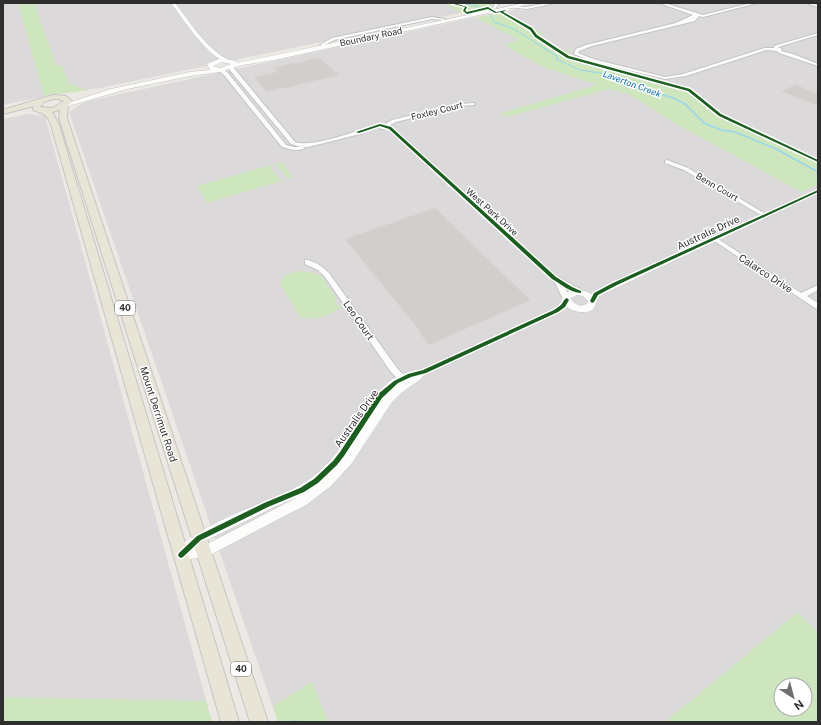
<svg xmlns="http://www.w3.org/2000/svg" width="821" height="725" font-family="'Public Sans',sans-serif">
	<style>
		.industrial { fill: #dcd9db; fill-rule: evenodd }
		.green { fill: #cee6be; fill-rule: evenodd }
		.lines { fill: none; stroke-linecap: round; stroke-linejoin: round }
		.stream-far2 { stroke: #99d6ec; stroke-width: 1 }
		.stream-far1 { stroke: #99d6ec; stroke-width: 1.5 }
		.stream { stroke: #99d6ec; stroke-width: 3 }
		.building { fill: #d1cecb; stroke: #d7d4d0 }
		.minor-casing { stroke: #c5c4c5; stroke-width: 2 }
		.tertiary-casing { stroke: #c5c4c5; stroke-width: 1 }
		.secondary-casing { stroke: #c5c4c5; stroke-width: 1 }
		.primary-casing { stroke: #c6c5c4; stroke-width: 2 }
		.minor { fill: #fcfcfb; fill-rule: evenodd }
		.tertiary { fill: #fcfcfb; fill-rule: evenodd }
		.secondary { fill: #fcfcfb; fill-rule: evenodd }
		.primary { fill: #e8e4d6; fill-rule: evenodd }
		.cycleway-casing { stroke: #fff; stroke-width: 3 }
		.cycleway { fill: #1b5e20; fill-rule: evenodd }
		.labels { text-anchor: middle; stroke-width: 3; stroke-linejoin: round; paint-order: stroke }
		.far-street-label { font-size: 9px; fill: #2e2e2e; stroke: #fff }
		.far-water-label { font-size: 9px; font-style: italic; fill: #0d6fa3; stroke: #fff }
		.shield { fill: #fff; stroke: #6d6d6d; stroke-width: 1 }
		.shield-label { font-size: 9px; font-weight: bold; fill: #2e2e2e }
		.street-label { font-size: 10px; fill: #2e2e2e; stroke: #fff }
	</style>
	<rect width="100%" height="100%" fill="#ece8e4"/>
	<g class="industrial">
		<polygon points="3,3 508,3 100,88 57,94 3,105"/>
		<path d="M560,3H818V722H278L69,112L84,102L500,12L518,9L522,11ZM781,685H805V709H781Z"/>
		<polygon points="28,114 45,116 212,722 3,722 3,119"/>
	</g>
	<g class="green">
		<polygon points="18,3 34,3 56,65 62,66 68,82 79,88 89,90 44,96"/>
		<polygon points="443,3 492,4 493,6 461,13"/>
		<polygon points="500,12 544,34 539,36 561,50 571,49 568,53 573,56 691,89 719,112 818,161 818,185 801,192 678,125 630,95 609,89 507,117 501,113 597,85 543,67 504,45 519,40 476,18"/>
		<polygon points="281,162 293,177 288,179 277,165 271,166 270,168 281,181 207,203 197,186"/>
		<path d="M299,271L313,273L321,276L337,299L335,301L337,305L342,306C327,317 319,321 300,317L280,284L284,275Z"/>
		<path d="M798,612L818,633V722H665ZM781,685H805V709H781Z"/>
		<polygon points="312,682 328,722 278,722 273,706"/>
		<polygon points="3,697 206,701 212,722 3,722"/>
	</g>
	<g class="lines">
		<g class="stream-far2">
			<polyline points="462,3 480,7"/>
			<polyline points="491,15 494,22 514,29 558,57 556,59 580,70 606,74 618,81"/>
		</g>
		<polyline class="stream-far1" points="616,80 673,98 685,104 704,123 721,130 735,132 776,149 818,172"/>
		<polyline class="stream" points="293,722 297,722"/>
	</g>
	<g class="building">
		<polygon points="319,58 339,75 267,92 254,77 278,72 273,68"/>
		<polygon points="796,85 818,94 818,106 781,91"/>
		<polygon points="435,208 530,300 429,345 419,332 420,331 345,239"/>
	</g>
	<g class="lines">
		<defs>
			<g id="minor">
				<polygon points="495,3 499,3 495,9 493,8"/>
				<polygon points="548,3 555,3 527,9 509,7 511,6 527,7"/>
				<polygon points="659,3 664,3 703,15 751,3 757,3 703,17 699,16 695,21 592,46 579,51 578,53 593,59 665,77 683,74 765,48 774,48 774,46 818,33 818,35 778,47 782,49 781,51 793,54 818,64 818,66 779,53 777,51 766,50 686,76 665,79 591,61 574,54 576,49 586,45 676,23 693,15"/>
				<polygon points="808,3 818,5 818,7 809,4"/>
				<polygon points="432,17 445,19 443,20 432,19 334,40 323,46 320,45 332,38"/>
				<path d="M229,67H233L295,142C313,148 356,131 375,125C378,124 380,125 384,124C386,124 390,121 392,120L459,104L474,103V105L459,106L396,122L388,126L392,127L556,276L582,290L583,292L582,294H576L564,287L571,299L570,301H564L554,281L388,129H381L380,127L364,132V133L308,147H303L305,148C297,152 290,149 282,147L224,75L219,71V69H223L228,73L286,145L294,147H301L291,144L229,69Z"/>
				<polygon points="667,160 688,168 769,216 766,218 764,217 684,170 665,163 665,161"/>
				<polygon points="715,237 801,293 818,285 818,290 807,296 818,303 818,310 713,240 713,238"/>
				<path d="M305,260C314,260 323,267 329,273L397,368L410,382L411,384L410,386H404L391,372L325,277L318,270L305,264Z"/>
			</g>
			<g id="tertiary">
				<path d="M171,3H175C191,23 204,46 227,59V61C210,61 181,16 171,3Z"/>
				<path d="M818,189V193L599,296C597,299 596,305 594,308C588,315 573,312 567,307L559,313L423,376L421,379L401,393L392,402L352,463L331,486L306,505L208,556L181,561L177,559L175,555C187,526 272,502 300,485C315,477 328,464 338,451C353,429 371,393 393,379C402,373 412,371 422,369L553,309L560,304L564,295L571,290H582L592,294L593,292L612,282ZM577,295C582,295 585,297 588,301L587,304L580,306L573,302L571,298ZM300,496L203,546L198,547L203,542L270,509Z"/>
			</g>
			<path id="secondary" d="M525,3H534L279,59L243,65L219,72L190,76L127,89L65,107L62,105L111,89L190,72L210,70L207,64L221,58L236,61L237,63ZM222,62L231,64L220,68L213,66Z"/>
			<path id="primary" d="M53,95L66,96L72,101L68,106L67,118L268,722H250L59,118L60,110L52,112L59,125L239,722H221L51,125C47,114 44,114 33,110L34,106L3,114V110ZM53,99H59L64,101L53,108L40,107L44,102Z"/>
		</defs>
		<use href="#minor" class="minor-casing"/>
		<use href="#tertiary" class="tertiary-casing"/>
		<use href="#secondary" class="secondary-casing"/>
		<use href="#primary" class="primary-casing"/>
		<use href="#minor" class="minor"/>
		<use href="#tertiary" class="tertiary"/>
		<use href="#secondary" class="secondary"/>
		<use href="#primary" class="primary"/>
		<defs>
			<g id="cycleway">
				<polygon points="450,3 454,3 467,7 465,11 467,12 488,7 496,12 507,10 503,12 532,28 537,35 569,56 690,89 721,114 818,160 818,162 719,116 688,91 567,58 535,37 530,30 500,12 495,13 488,9 467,14 463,11 465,7"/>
				<path d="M380,124L391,127L556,277L572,287L581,291V293C571,293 561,284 552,279L389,129L380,126L359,133L356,132Z"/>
				<polygon points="818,190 818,192 617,285 598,295 594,302 592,303 590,301 594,293 613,283"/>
				<polygon points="567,298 569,300 565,307 558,312 426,373 411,377 398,383 382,398 344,456 337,465 318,483 304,492 268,507 201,540 183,557 181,558 179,557 178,555 179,553 197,536 264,503 300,488 314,479 333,461 340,452 378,394 394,381 408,374 423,370 554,310 561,305 565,299"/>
			</g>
		</defs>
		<use href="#cycleway" class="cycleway-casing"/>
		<use href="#cycleway" class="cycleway"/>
	</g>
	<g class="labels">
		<g class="far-street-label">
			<text transform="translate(371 37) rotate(-12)" y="3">Boundary Road</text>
			<text transform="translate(437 111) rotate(-14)" y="3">Foxley Court</text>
			<text transform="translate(717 187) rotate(30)" y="3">Benn Court</text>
			<text transform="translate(492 212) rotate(42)" y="3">West Park Drive</text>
		</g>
		<g class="far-water-label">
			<text transform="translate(632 84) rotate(20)" y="3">Laverton Creek</text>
		</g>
		<g class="shield">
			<rect x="115" y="301" width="20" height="14" rx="3"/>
			<rect x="231" y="662" width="20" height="14" rx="3"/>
		</g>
		<g class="shield-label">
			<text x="125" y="311">40</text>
			<text x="241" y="672">40</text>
		</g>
		<g class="street-label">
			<text transform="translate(708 232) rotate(-25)" y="4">Australis Drive</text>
			<text transform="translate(766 273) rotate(33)" y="4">Calarco Drive</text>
			<text transform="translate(359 320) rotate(55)" y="4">Leo Court</text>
			<text transform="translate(159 414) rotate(72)" y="4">Mount Derrimut Road</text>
			<text transform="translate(356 418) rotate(-55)" y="4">Australis Drive</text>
		</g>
	</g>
	<rect width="821" height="725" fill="none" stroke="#2e2e2e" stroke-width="8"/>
	<g transform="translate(793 697) rotate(144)"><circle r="19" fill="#ffffff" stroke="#ababab"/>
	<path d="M0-3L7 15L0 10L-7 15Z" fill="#706f6e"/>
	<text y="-6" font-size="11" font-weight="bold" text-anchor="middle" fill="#2e2e2e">N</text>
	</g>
</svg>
